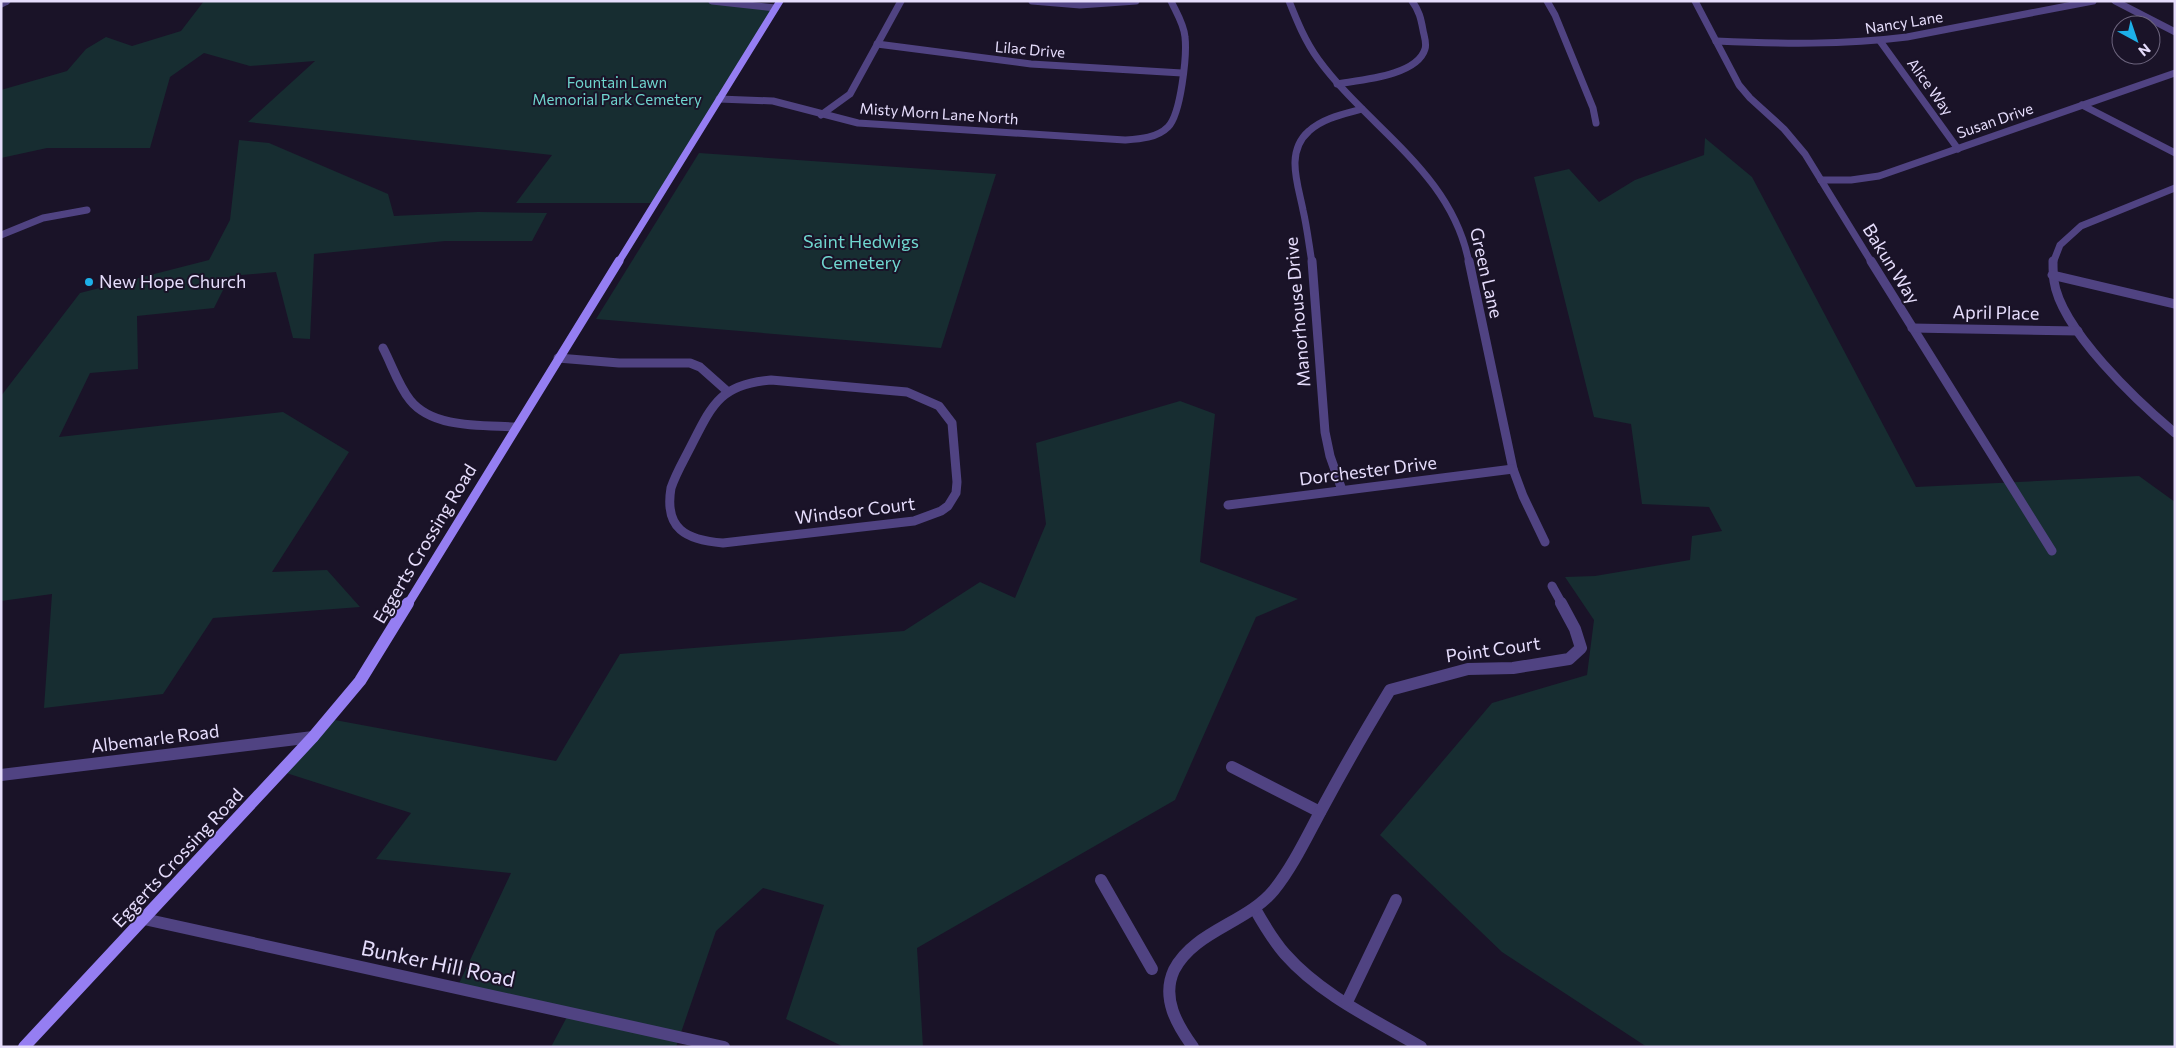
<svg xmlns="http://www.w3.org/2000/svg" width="2176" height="1048" font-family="Commissioner,sans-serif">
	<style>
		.green { fill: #172d31 }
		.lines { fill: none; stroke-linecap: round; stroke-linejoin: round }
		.street-far2 { stroke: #504382; stroke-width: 7 }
		.street-far1 { stroke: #504382; stroke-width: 9 }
		.street { stroke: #504382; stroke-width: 12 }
		.secondary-far2 { stroke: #957ef2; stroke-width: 7 }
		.secondary-far1 { stroke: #957ef2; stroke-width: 9 }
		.secondary { stroke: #957ef2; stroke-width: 12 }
		.poi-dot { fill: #1db0e8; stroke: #1a1328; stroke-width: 2 }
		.labels { text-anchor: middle; stroke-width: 4; stroke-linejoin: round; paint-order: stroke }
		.far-street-label { font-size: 15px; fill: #e6ddfc; stroke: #1a1328 }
		.far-park-label { font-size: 15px; fill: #6fd5ce; stroke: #1a1328 }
		.park-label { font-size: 18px; fill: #6fd5ce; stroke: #1a1328 }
		.street-label { font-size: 18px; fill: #e6ddfc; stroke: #1a1328 }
		.poi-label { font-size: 18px; fill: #e6ddfc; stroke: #1a1328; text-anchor: start }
		.near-street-label { font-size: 21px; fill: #e6ddfc; stroke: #1a1328 }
	</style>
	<rect width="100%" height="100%" fill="#1a1328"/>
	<g class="green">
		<polygon points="204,1 712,1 775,8 655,203 516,203 552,155 248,122 315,61 250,66 204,53 170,77 150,148 47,148 1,158 1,90 67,71 86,49 106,37 132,46 181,31"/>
		<polygon points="1705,138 1752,177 1916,487 2139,476 2175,502 2175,1047 1647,1047 1502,952 1380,835 1492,703 1587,675 1594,620 1565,577 1595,576 1690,560 1692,536 1722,531 1709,507 1642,504 1631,424 1594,417 1534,177 1569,169 1599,202 1635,180 1704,155"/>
		<polygon points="239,140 269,143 388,194 394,216 478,212 547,213 532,241 445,241 314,254 310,339 293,338 276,272 230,276 214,308 137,316 138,369 90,373 59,437 283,412 349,452 272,572 327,570 360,607 213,618 163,694 44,708 52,594 1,601 1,396 80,293 209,260 230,220"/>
		<polygon points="699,153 996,174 941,348 596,319"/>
		<polygon points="1180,401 1215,414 1200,562 1298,599 1256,617 1175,800 917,948 923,1047 844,1047 786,1019 824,905 763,888 716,931 676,1047 551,1047 569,1013 455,992 511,873 376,859 411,813 277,770 324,718 556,761 620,654 904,631 980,582 1015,598 1046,524 1036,443"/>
	</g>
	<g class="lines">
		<g class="street-far2">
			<polyline points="712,1 775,8"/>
			<polyline points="1032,1 1080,5 1136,1"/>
			<path d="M1289,1C1297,21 1305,41 1318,59C1368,128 1452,172 1469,263"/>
			<polyline points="1547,1 1555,15 1593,108 1596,123"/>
			<polyline points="1695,1 1739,85 1750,98 1784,129 1805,154 1872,263"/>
			<polyline points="2115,1 2175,32"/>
			<polyline points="1,4 7,1"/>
			<path d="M1716,41C1780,44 1843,45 1907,37L2093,1"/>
			<polyline points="1880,41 1958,149"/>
			<polyline points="877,44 1031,64 1182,73"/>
			<path d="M1337,84C1360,80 1417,76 1425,49C1427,43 1424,36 1423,30C1421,19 1419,10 1412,1"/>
			<path d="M719,99L773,101L858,123L1125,140C1140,139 1157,138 1168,127C1181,114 1187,55 1185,37C1184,24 1176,12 1171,1"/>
			<polyline points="2082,105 2175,153"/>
			<polyline points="821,115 850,94 901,1"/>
			<polyline points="1821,180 1851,180 1879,176 2175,73"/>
			<polyline points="1,235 43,218 87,210"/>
			<path d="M1312,263C1309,245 1307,227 1303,210C1298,184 1285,152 1309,131C1323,118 1344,114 1362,109"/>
			<polyline points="2053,263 2060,245 2081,226 2175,188"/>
		</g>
		<g class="street-far1">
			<polyline points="1312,261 1325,432 1330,456 1342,490"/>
			<polyline points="1469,261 1513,469 1523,496 1545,542"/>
			<polyline points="1871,261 2052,551"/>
			<path d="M2053,261C2053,268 2053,275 2054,281C2061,330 2138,402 2175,433"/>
			<polyline points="2052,275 2175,304"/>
			<polyline points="1912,328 2078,331"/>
			<path d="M383,348C392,365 398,385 410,400C433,429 483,425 516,427"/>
			<polyline points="558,358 619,363 690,363 700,367 727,391"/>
			<path d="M771,380L907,392L939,406L952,423L957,482L956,493L948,506L941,511L914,521L723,543C686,540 664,529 671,488C676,473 684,460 691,446C712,405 720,384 771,380Z"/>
			<polyline points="1228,505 1513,469"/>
			<polyline points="1552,586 1562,604"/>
		</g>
		<g class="street">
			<polyline points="1232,767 1320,812"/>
			<polyline points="1,775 313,737"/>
			<polyline points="1101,880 1152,969"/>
			<path d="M1255,909C1264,925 1273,940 1285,954C1321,995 1375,1020 1421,1047"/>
			<polyline points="144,919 724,1047"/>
			<polyline points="1347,1002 1396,900"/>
			<path d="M1193,1047C1177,1025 1161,998 1174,970C1194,931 1247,923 1274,890C1294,865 1308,834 1324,805C1345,766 1367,728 1390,690L1468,669L1513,668L1569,659L1581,648L1575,629L1561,603"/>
		</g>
		<polyline class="secondary-far2" points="618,263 780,1"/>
		<polyline class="secondary-far1" points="408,604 619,261"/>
		<polyline class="secondary" points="24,1047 313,737 360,681 408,603"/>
	</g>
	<circle class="poi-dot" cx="89" cy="282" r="5"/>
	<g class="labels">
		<g class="far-street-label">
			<text transform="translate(1904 23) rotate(-9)" y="5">Nancy Lane</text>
			<text transform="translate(1030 50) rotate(5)" y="5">Lilac Drive</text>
			<text transform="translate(1930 87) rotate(54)" y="5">Alice Way</text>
			<text transform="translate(939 114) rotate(4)" y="5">Misty Morn Lane North</text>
			<text transform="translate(1995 121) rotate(-19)" y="5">Susan Drive</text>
		</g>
		<g class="far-park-label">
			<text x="617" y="88">Fountain Lawn<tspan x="617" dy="17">Memorial Park Cemetery</tspan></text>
		</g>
		<g class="park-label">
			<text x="861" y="248">Saint Hedwigs<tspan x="861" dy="21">Cemetery</tspan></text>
		</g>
		<g class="street-label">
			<text transform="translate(1891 264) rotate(58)" y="6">Bakun Way</text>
			<text transform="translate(1486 273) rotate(77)" y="6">Green Lane</text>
			<text transform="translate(1298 312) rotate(-95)" y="6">Manorhouse Drive</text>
			<text transform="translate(1996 313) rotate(1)" y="6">April Place</text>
			<text transform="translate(1368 471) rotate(-7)" y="6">Dorchester Drive</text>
			<text transform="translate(855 511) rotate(-7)" y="6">Windsor Court</text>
			<text transform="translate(425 544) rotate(-59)" y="6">Eggerts Crossing Road</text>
			<text transform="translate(1493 650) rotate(-8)" y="6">Point Court</text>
			<text transform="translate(155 739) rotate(-7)" y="6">Albemarle Road</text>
			<text transform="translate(178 858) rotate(-47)" y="6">Eggerts Crossing Road</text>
		</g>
		<g class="poi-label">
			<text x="99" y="288">New Hope Church</text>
		</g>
		<g class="near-street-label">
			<text transform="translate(438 964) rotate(12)" y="7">Bunker Hill Road</text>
		</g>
	</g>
	<rect width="2176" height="1048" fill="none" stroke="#e6ddfc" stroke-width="5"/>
	<g transform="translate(2136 40) rotate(140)"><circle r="24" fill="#1a1328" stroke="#6c647d"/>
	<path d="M0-4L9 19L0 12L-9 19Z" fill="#1db0e8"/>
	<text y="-8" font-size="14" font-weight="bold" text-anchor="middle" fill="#e6ddfc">N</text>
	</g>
</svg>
